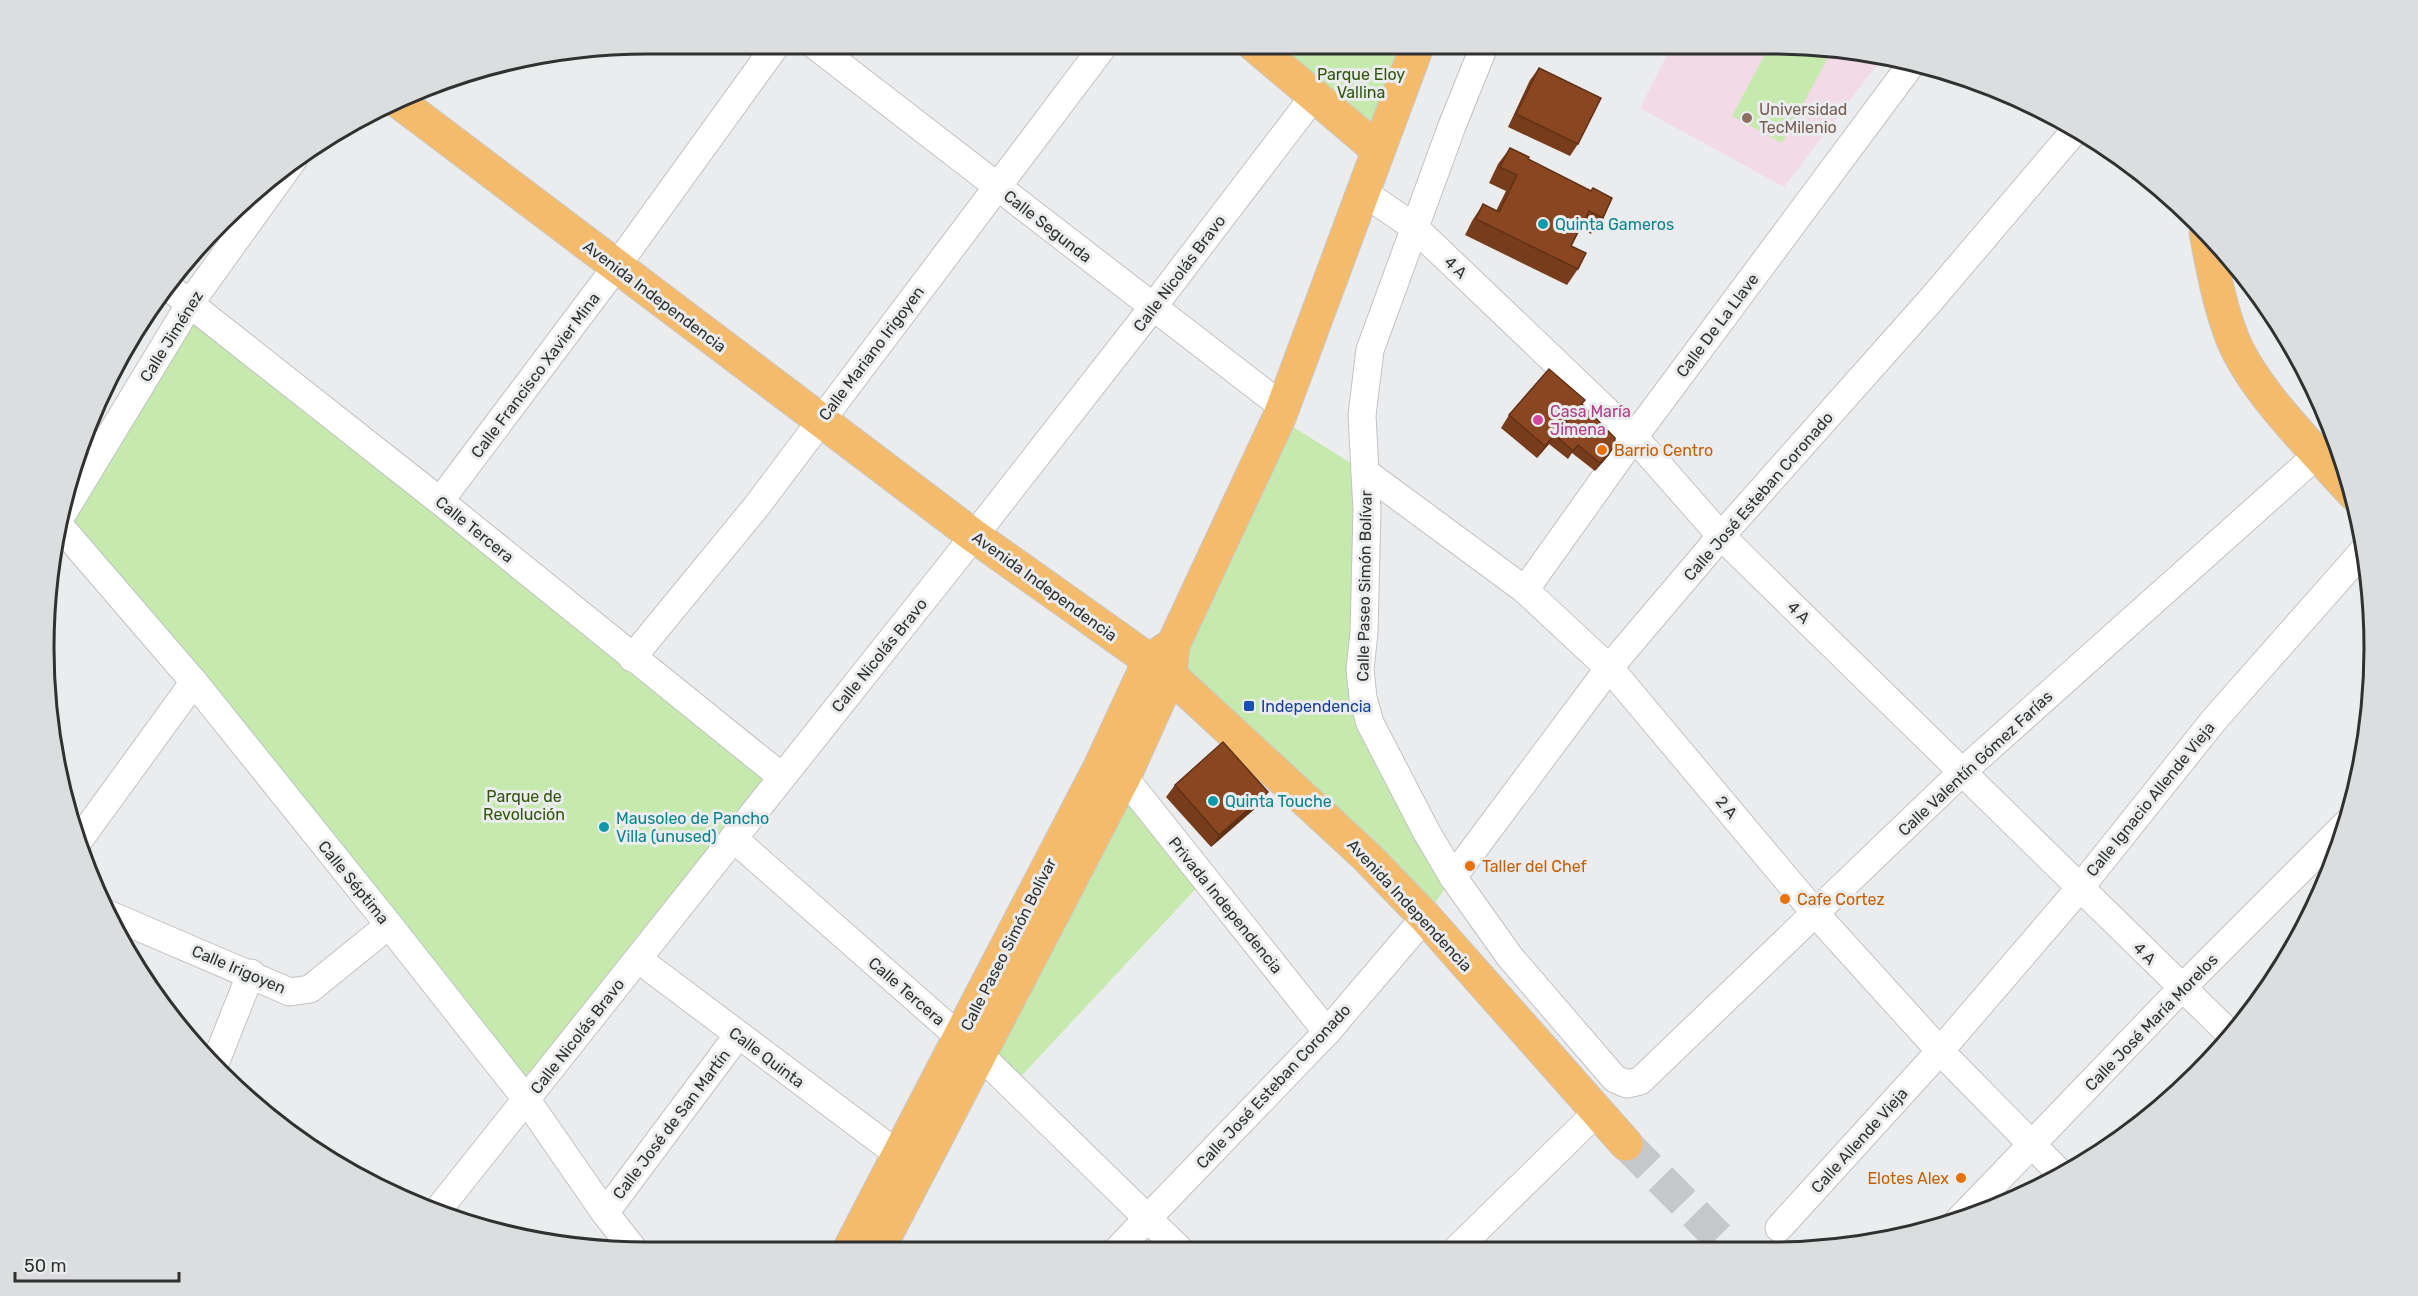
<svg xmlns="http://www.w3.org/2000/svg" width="2418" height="1296" font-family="Rubik,sans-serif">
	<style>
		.education { fill: #f2dbe6 }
		.green { fill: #c6eaae }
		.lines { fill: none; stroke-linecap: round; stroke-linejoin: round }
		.major-tunnel { stroke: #c6c7c8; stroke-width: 33; stroke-dasharray: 33 16; stroke-linecap: butt }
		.minor-casing { stroke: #c1c2c4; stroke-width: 29 }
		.major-casing { stroke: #c9c9c9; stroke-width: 35 }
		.minor { stroke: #fff; stroke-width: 27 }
		.major { stroke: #f5bb6c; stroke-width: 33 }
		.wall { fill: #773c1c }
		.shaded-wall { fill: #613116 }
		.building { fill: #8a4620; stroke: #613116; stroke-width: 1.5 }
		.education-dot { fill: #8d6e63; stroke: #ebecee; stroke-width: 2 }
		.culture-dot { fill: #0f9aa8; stroke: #ebecee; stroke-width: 2 }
		.hotel-dot { fill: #d1479c; stroke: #ebecee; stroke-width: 2 }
		.food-dot { fill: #e8710a; stroke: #ebecee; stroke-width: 2 }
		.transit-dot { fill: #1a4fb4; stroke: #ebecee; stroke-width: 2 }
		.labels { text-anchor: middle; stroke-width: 6; stroke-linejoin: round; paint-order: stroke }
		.park-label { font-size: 16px; fill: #315609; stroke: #ebecee }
		.education-label { font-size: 16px; fill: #785e54; stroke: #ebecee; text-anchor: start }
		.culture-label { font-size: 16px; fill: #0d838f; stroke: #ebecee; text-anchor: start }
		.street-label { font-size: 16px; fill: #303131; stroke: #ebecee }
		.hotel-label { font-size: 16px; fill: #b23c85; stroke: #ebecee; text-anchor: start }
		.food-label { font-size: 16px; fill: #c56008; stroke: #ebecee; text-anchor: start }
		.transit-label { font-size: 16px; fill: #164399; stroke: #ebecee; text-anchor: start }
		.rim { fill: none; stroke: #303131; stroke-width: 3 }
	</style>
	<rect width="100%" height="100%" fill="#ebecee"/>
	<polygon class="education" points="1672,45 1809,45 1883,57 1784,187 1640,108"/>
	<g class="green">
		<polygon points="1254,44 1418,44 1378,150"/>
		<polygon points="1770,45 1809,45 1832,50 1782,143 1732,116"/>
		<polygon points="191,302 782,777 526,1099 60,518"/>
		<polygon points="1279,418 1365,472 1360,669 1453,877 1425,917 1170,675"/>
		<polygon points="1124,777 1205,879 1012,1086 981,1056"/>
	</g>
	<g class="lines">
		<polyline class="major-tunnel" points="1626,1144 1729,1248"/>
		<defs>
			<g id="minor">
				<polyline points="813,44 1283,407"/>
				<polyline points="1485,44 1452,126 1370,350 1362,415 1367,510 1364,633 1360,669 1363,698 1370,723 1426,831 1453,877 1510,957 1615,1079 1627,1084 1640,1081 1962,772 2318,454"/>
				<polyline points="1363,192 1414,227 1634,437 1721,536 2232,1036"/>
				<polyline points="166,285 440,501 782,777"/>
				<polyline points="1365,472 1525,590 1613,672 1815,913 1940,1051 2060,1173"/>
				<polyline points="440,501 616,267 777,44"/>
				<polyline points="60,518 191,302 293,160"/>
				<polyline points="59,525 194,682 389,925 526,1099 605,1213 635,1251"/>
				<polyline points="1525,590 1634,437 1913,62"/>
				<polyline points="632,658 756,507 1105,44"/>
				<polyline points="1124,777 1327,1032"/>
				<polyline points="733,838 981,1056 1179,1249"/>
				<polyline points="77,843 194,682"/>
				<polyline points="1453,877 1609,668 1721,536 1930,301 2077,128"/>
				<polyline points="108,914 290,992 310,989 389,925"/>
				<polyline points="638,959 915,1167"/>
				<polyline points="214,1066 251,973"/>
				<polyline points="438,1210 974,536 1153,307 1314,96"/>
				<polyline points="605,1213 738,1035"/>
				<polyline points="1957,1222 2181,989 2347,823"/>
				<polyline points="1779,1228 1940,1051 2079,889 2214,720 2364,550"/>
				<polyline points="1457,1249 1597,1112"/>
				<polyline points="1117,1250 1327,1032 1425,917"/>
			</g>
			<g id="major">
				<polyline points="1253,44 1378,150"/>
				<polyline points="398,101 974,536 1170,675 1367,857 1425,917 1626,1144"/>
				<path d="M2206,233C2213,269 2219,305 2233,340C2254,391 2316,452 2354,494"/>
				<polyline points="849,1250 1100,767 1149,661 1166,649"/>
				<polyline points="878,1250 1124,777 1170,675 1173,645 1279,418 1418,44"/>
			</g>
		</defs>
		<use href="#minor" class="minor-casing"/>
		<use href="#major" class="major-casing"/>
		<use href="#minor" class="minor"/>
		<use href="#major" class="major"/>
	</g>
	<g class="wall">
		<polygon points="1539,68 1578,144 1570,156 1508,127 1530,80"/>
		<polygon points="1510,148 1528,159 1603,218 1591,234 1580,228 1571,246 1578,269 1567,285 1465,235 1472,221 1483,204 1496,211 1506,191 1489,183 1498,164"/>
		<polygon points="1582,404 1609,455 1595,471 1572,453 1568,459 1549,444 1537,458 1501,428 1509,415"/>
		<polygon points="1175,785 1268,792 1259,805 1211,847 1166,797"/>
	</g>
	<g class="shaded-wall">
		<polygon points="1555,435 1549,444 1537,458 1545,446"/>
		<polygon points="1614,447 1609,455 1595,471 1600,463"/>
		<polygon points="1268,792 1259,805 1211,847 1219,835"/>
	</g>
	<g class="building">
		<polygon points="1539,68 1601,98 1578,144 1516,114"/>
		<polygon points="1510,148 1529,157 1528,159 1591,191 1593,188 1612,198 1603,218 1589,211 1571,246 1586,253 1578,269 1476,219 1483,204 1499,212 1517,175 1500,167"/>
		<polygon points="1549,369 1585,400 1545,446 1509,415"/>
		<polygon points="1582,404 1615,438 1614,447 1600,463 1578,445 1573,451 1555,435"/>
		<polygon points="1223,742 1268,792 1219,835 1175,785"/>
	</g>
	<circle class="education-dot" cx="1747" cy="118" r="6"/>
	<g class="culture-dot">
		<circle cx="1543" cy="224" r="6"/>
		<circle cx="1213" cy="801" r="6"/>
		<circle cx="604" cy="827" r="6"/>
	</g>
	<circle class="hotel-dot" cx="1538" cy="420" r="6"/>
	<g class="food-dot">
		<circle cx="1602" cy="450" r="6"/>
		<circle cx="1470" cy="866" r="6"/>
		<circle cx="1785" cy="899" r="6"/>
		<circle cx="1961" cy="1178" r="6"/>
	</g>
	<rect class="transit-dot" x="1243" y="700" width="12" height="12" rx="3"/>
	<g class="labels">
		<g class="park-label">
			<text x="1361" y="80">Parque Eloy<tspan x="1361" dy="18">Vallina</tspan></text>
			<text x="524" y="802">Parque de<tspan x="524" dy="18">Revolución</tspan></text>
		</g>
		<g class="education-label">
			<text x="1759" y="115">Universidad<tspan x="1759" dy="18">TecMilenio</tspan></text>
		</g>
		<g class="culture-label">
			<text x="1555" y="230">Quinta Gameros</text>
			<text x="1225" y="807">Quinta Touche</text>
			<text x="616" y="824">Mausoleo de Pancho<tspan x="616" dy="18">Villa (unused)</tspan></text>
		</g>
		<g class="street-label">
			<text transform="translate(1048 226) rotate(38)" y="6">Calle Segunda</text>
			<text transform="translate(1456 267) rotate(44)" y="6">4 A</text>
			<text transform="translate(1179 273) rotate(-53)" y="6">Calle Nicolás Bravo</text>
			<text transform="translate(655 296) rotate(37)" y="6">Avenida Independencia</text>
			<text transform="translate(1717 325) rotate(-53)" y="6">Calle De La Llave</text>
			<text transform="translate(171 336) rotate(-58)" y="6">Calle Jiménez</text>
			<text transform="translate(871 353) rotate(-53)" y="6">Calle Mariano Irigoyen</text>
			<text transform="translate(535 375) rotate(-53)" y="6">Calle Francisco Xavier Mina</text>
			<text transform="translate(1758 496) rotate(-49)" y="6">Calle José Esteban Coronado</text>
			<text transform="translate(475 529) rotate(39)" y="6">Calle Tercera</text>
			<text transform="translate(1045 586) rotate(36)" y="6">Avenida Independencia</text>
			<text transform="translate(1364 586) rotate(-89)" y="6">Calle Paseo Simón Bolívar</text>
			<text transform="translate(1799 612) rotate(44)" y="6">4 A</text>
			<text transform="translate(879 655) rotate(-51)" y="6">Calle Nicolás Bravo</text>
			<text transform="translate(1975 763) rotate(-43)" y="6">Calle Valentín Gómez Farías</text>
			<text transform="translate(2150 799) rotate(-51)" y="6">Calle Ignacio Allende Vieja</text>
			<text transform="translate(1727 807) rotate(50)" y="6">2 A</text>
			<text transform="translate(354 882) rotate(51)" y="6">Calle Séptima</text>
			<text transform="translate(1226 905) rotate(51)" y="6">Privada Independencia</text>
			<text transform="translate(1410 905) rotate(47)" y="6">Avenida Independencia</text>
			<text transform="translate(1008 944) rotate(-63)" y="6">Calle Paseo Simón Bolívar</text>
			<text transform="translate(2145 953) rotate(45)" y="6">4 A</text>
			<text transform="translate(239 969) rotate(23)" y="6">Calle Irigoyen</text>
			<text transform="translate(907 991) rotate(41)" y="6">Calle Tercera</text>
			<text transform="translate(2151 1022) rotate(-46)" y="6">Calle José María Morelos</text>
			<text transform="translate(577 1036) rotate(-52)" y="6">Calle Nicolás Bravo</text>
			<text transform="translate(767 1057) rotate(37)" y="6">Calle Quinta</text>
			<text transform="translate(1273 1086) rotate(-47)" y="6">Calle José Esteban Coronado</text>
			<text transform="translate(671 1124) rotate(-53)" y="6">Calle José de San Martín</text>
			<text transform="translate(1859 1140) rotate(-48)" y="6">Calle Allende Vieja</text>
		</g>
		<g class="hotel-label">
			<text x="1550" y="417">Casa María<tspan x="1550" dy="18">Jimena</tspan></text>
		</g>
		<g class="food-label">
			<text x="1614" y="456">Barrio Centro</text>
			<text x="1482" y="872">Taller del Chef</text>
			<text x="1797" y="905">Cafe Cortez</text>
			<text x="1949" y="1184" text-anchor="end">Elotes Alex</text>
		</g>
		<g class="transit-label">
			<text x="1261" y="712">Independencia</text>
		</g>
	</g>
	<path d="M0 0H2418V1296H0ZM648 54H1770A594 594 0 0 1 2364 648V648A594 594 0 0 1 1770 1242H648A594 594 0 0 1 54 648V648A594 594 0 0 1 648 54Z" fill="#dcdddf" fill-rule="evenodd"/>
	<path class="rim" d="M648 54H1770A594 594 0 0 1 2364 648V648A594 594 0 0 1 1770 1242H648A594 594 0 0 1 54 648V648A594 594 0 0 1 648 54Z"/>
	<path d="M15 1272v9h164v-9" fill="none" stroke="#303131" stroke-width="3"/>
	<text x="24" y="1272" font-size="18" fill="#303131" stroke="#ebecee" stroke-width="4.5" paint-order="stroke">50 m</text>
</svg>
